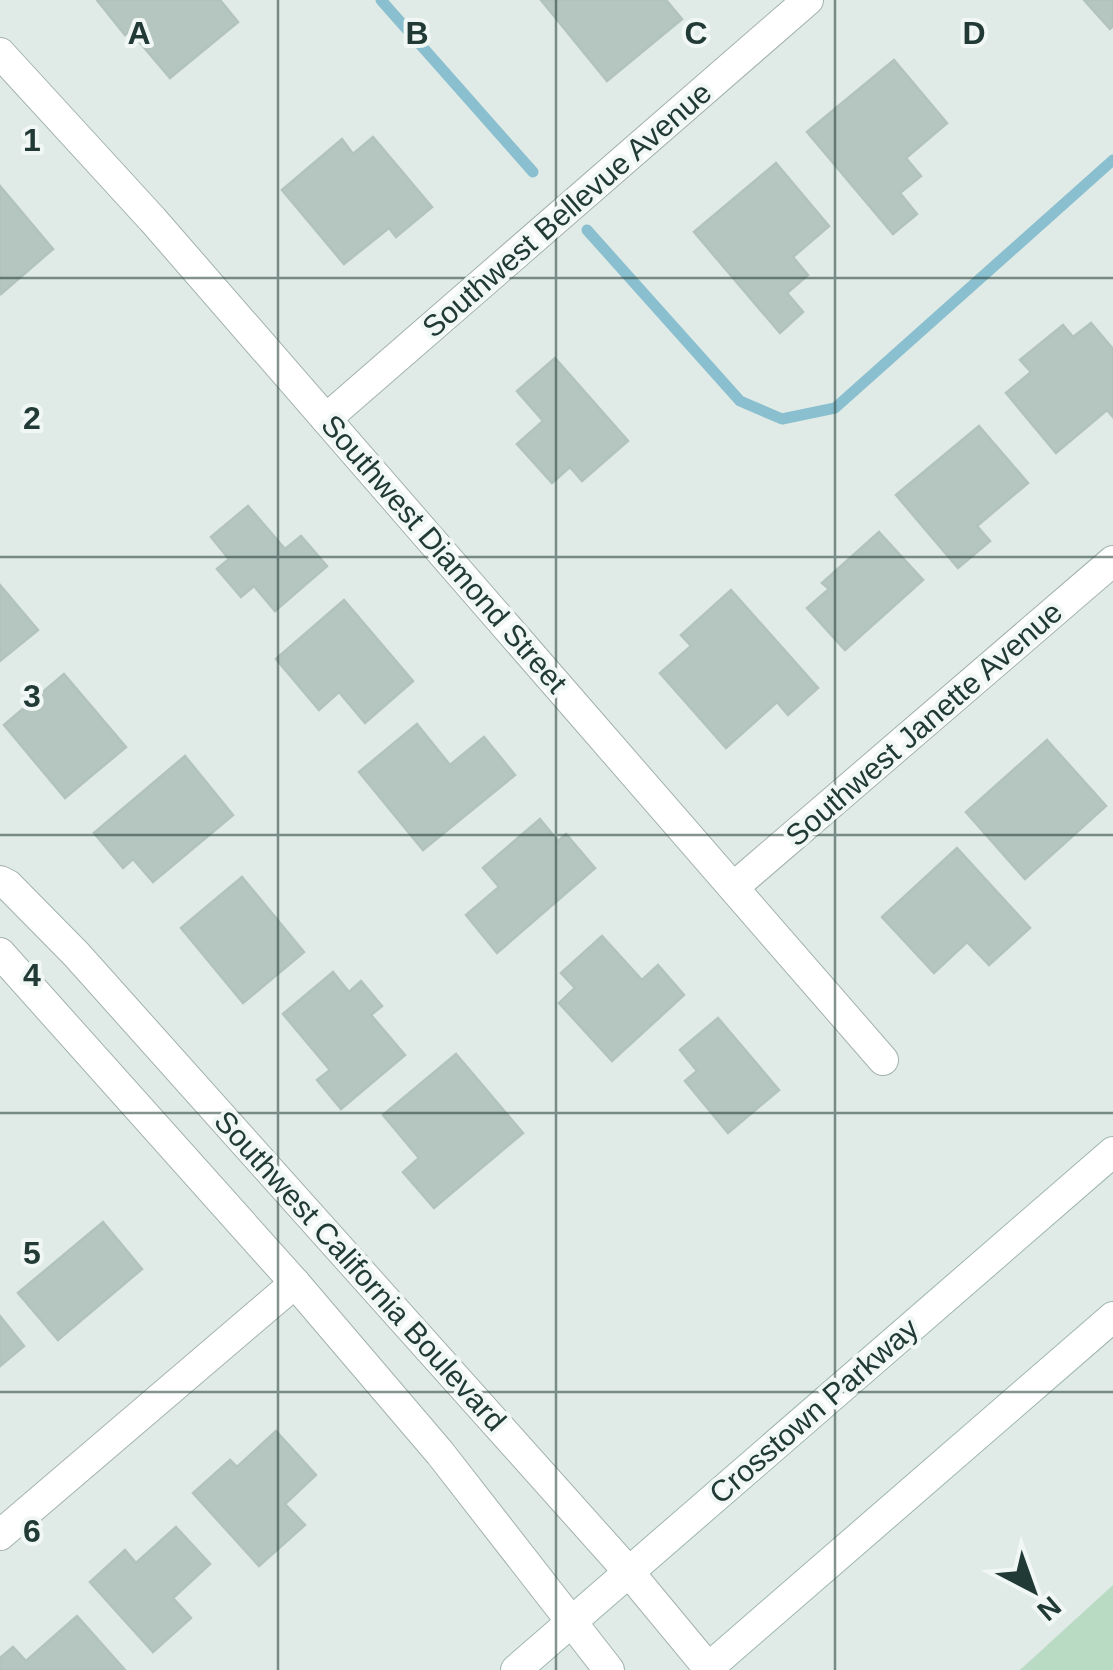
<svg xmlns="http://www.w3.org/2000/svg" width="1113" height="1670" font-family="Helvetica,sans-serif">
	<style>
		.green { fill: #b9dbc4 }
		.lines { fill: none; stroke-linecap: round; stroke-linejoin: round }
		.stream { stroke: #89bfce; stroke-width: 11 }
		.building { fill: #b5c5bf; stroke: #b2c3bd; stroke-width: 2.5 }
		.minor-casing { stroke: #a3b2ad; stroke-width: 32 }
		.tertiary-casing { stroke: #a3b2ad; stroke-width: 32 }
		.secondary-casing { stroke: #9fb6af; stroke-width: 32 }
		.minor { stroke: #fff; stroke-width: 30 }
		.tertiary { stroke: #fff; stroke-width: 30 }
		.secondary { stroke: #fff; stroke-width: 30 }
		.grid { fill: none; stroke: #213a35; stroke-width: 2.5; stroke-opacity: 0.55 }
		.labels { text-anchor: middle; stroke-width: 8; stroke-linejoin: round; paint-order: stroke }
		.street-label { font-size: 30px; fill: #213a35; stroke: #f0f7f4 }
		.grid-label { font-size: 32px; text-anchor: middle; font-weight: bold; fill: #213a35; stroke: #f0f7f4; stroke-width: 8; stroke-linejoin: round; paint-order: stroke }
	</style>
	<rect width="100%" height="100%" fill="#e0eae6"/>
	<polygon class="green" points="1113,1585 1113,1670 1020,1670"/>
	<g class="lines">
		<g class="stream">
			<polyline points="381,0 533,172"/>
			<polyline points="587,230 740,401 782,419 835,408 1113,160"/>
		</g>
	</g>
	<g class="building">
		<polygon points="97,0 220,0 238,22 170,78 130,31 125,35"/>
		<polygon points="541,0 666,0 682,19 607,81"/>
		<polygon points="1084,0 1113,0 1113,26 1110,29"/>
		<polygon points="894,60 947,123 906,158 921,176 900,193 917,214 893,234 807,132"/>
		<polygon points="373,137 432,207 396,237 389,228 344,264 282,190 342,139 353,154"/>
		<polygon points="776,163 829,226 793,257 808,275 787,293 803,312 780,333 694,232"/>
		<polygon points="0,186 53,249 1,294 0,292"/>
		<polygon points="1091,323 1113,349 1113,417 1107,410 1056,453 1006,393 1031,372 1020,360 1063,325 1073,337"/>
		<polygon points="555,358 628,441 582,481 570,467 552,483 517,444 543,421 517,391"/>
		<polygon points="979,426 1028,483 977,526 990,541 958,568 896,495"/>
		<polygon points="248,506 285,549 301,536 327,566 275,611 254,586 241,597 217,569 229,559 211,537"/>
		<polygon points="879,532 923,580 845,650 807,608 829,589 822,583"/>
		<polygon points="0,585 38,630 0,661"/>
		<polygon points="731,590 818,688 788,715 777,702 726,748 660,673 691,646 681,635"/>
		<polygon points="344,600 413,681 365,723 339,692 319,710 276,659"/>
		<polygon points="64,674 126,747 65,798 4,725"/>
		<polygon points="417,724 450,765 484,737 515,775 423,850 359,772"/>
		<polygon points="1047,740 1106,806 1025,879 966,812"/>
		<polygon points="185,756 233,815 153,882 133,859 123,868 94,833"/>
		<polygon points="540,819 558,841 566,834 595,868 497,953 466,915 499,887 483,868"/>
		<polygon points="957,848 1030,928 989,965 967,942 934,973 882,917"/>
		<polygon points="242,877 304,952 243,1003 181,928"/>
		<polygon points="602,936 642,980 658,965 684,995 612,1061 559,1003 575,988 561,973"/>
		<polygon points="333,972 349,992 361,981 382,1006 371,1015 405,1055 341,1109 317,1080 330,1070 283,1014"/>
		<polygon points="718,1018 779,1090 728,1133 685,1081 697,1071 680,1050"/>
		<polygon points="456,1054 523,1133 434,1208 403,1172 419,1158 383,1115"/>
		<polygon points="103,1222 142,1269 58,1340 18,1293"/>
		<polygon points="0,1316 24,1346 0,1366"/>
		<polygon points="276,1431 316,1475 285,1504 305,1525 259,1566 193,1493 230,1460 237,1467"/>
		<polygon points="176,1527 210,1564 173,1598 191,1618 153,1652 90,1582 125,1550 136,1563"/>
		<polygon points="77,1616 125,1670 0,1670 0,1658 13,1647 26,1661"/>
	</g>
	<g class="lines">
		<defs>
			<g id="minor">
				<polyline points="0,53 153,220 883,1060"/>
				<polyline points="326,419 808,0"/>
				<polyline points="735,886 1113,561"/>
				<polyline points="0,1535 295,1283"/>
			</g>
			<g id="tertiary">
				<polyline points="0,881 8,885 76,954 628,1571 710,1670"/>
				<polyline points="0,953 295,1283 440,1453 609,1670"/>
			</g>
			<g id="secondary">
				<polyline points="516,1670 1113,1152"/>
				<polyline points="706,1670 1113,1317"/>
			</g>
		</defs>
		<use href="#minor" class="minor-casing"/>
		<use href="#tertiary" class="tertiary-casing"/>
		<use href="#secondary" class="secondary-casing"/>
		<use href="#minor" class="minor"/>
		<use href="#tertiary" class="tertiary"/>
		<use href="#secondary" class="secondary"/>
	</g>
	<path class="grid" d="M278,0V1670M556,0V1670M835,0V1670M0,278H1113M0,557H1113M0,835H1113M0,1113H1113M0,1392H1113"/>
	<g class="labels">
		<g class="street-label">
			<text transform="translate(567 210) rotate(-41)" y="10">Southwest Bellevue Avenue</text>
			<text transform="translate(444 554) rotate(49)" y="10">Southwest Diamond Street</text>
			<text transform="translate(924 724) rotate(-41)" y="10">Southwest Janette Avenue</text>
			<text transform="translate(360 1271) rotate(48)" y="10">Southwest California Boulevard</text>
			<text transform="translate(814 1411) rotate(-41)" y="10">Crosstown Parkway</text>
		</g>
	</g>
	<g class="grid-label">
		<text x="139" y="44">A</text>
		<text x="417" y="44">B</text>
		<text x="696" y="44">C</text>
		<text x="974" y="44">D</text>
		<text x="32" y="151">1</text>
		<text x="32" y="429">2</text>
		<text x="32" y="707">3</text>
		<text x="32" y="986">4</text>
		<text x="32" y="1264">5</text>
		<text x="32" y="1542">6</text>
	</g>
	<g transform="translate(1033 1590) rotate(139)" stroke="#f0f7f4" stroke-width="8" paint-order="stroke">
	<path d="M0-8L18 38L0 25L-18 38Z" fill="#213a35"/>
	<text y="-15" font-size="28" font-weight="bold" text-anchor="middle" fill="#213a35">N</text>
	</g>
</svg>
